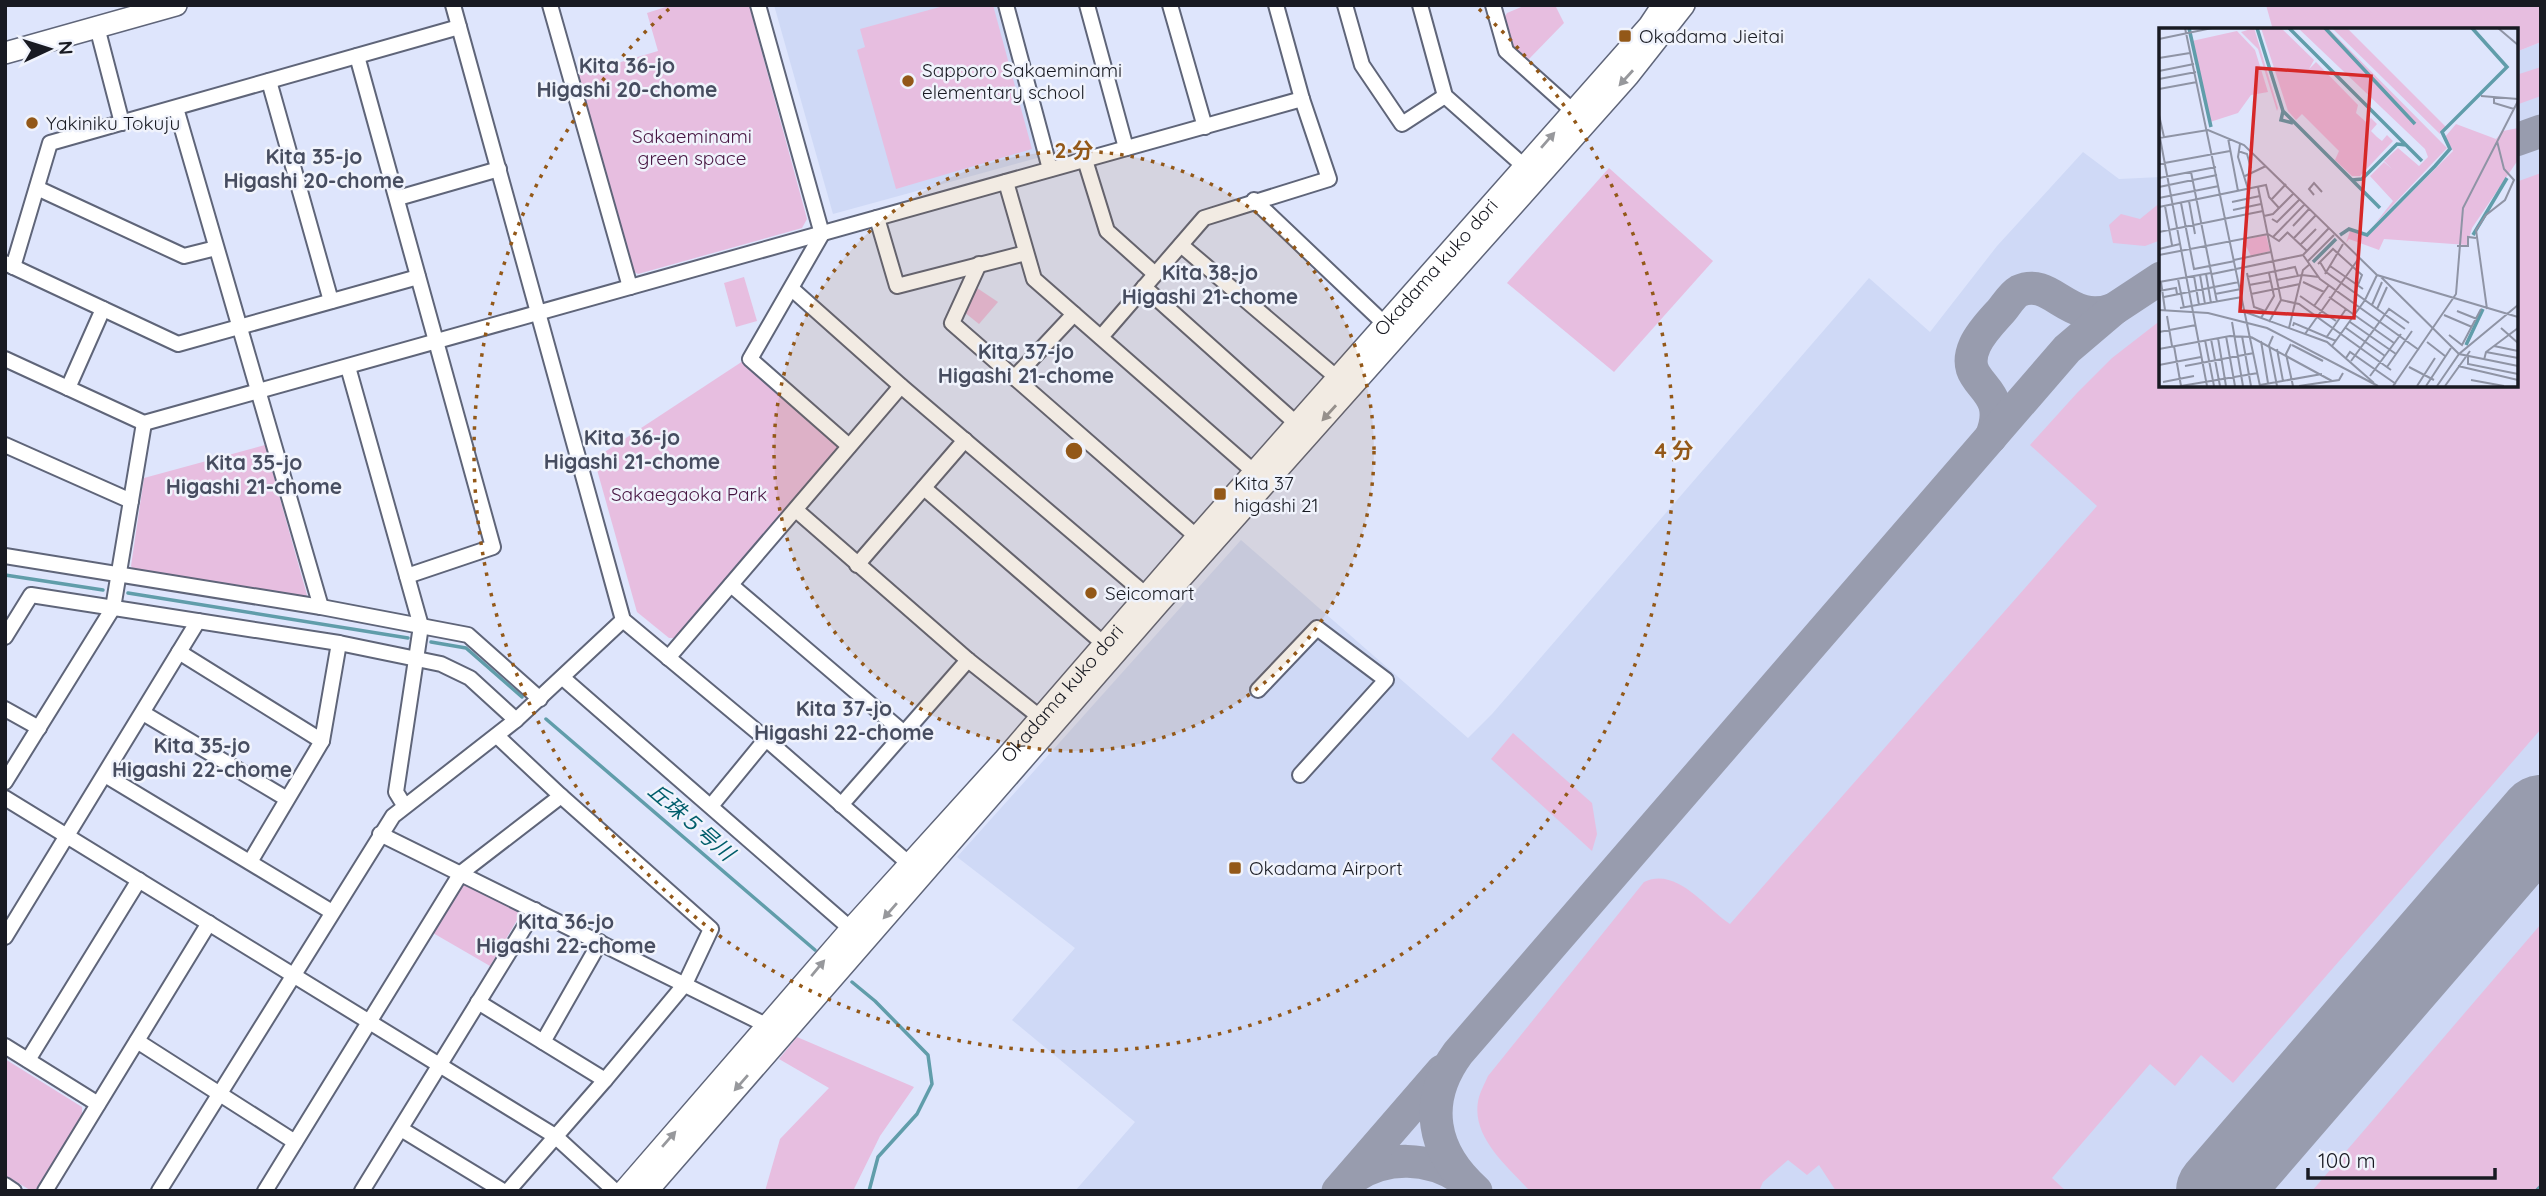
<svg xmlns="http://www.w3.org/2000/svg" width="2546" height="1196" font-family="Quicksand,'Noto Sans JP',sans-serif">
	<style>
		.built { fill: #cfd9f6 }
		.green { fill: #e7bee0 }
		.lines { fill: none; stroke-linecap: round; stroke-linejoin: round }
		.stream { stroke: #609daa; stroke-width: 3.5 }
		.taxiway { stroke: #989cae; stroke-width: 33 }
		.runway { stroke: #989cae; stroke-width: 84 }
		.street-casing { stroke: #5f6579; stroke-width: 18 }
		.secondary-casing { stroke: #5f6579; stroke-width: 24 }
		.street { stroke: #fff; stroke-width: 14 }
		.secondary { stroke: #fff; stroke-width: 21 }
		.oneway { fill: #97989c }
		.ring { fill: none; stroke: #935818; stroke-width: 3.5; stroke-dasharray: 3.5 7 }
		.poi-dot { fill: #935818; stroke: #f0f3fc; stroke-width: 2.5 }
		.labels { text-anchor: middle; stroke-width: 5; stroke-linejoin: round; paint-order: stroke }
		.poi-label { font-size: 19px; fill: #181a22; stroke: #f0f3fc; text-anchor: start }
		.park-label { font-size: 19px; fill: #461541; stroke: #f0f3fc }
		.street-label { font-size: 19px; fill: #181a22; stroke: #f0f3fc }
		.neighbourhood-label { font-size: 21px; font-weight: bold; fill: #474d60; stroke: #f0f3fc }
		.water-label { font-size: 21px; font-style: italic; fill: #005e6b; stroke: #f0f3fc }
		.inset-river { fill: none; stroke: #609daa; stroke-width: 3.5 }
		.inset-road { fill: none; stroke: #8f94a5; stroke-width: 2 }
		.view { fill: #d62828; fill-opacity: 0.15; stroke: #d62828; stroke-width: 3.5 }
		.inset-edge { fill: none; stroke: #181a22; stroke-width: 3.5 }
		.centre { fill: #935818; stroke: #f0f3fc; stroke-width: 3.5 }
		.ring-label { font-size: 21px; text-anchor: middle; font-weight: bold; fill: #935818; stroke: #f0f3fc; stroke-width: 5; stroke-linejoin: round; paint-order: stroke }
	</style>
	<rect width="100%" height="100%" fill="#dee5fc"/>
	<g class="built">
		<polygon points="774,5 1002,5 1041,157 833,214"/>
		<polygon points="2541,42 2541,1191 1075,1191 1135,1122 1012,1020 1075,948 957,857 1241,540 1468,738 1492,714 1869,278 1930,332 1997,246 2083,152 2119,179 2161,177 2161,385 2516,385 2516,52"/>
	</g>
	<g class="green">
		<polygon points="672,5 749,5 807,219 802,228 638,274 631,270 577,75 658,51 647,13"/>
		<polygon points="947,5 993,5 1032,149 896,189 857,50 865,47 860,29"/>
		<polygon points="1526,5 1555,5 1564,23 1528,60 1512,45 1504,18 1507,13"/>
		<polygon points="2266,5 2541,5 2541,42 2516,52 2516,30 2273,30"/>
		<polygon points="2541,67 2541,96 2516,105 2516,75"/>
		<polygon points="1609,168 1713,261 1614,372 1507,283"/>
		<path d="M2541,173V729L2233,1083L2201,1055L2175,1086L2150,1064L2052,1178L2066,1191H1836L1819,1165L1807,1175L1788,1160L1763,1182L1759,1191L1529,1190C1506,1165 1469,1135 1479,1097C1481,1090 1485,1083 1488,1076L1644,882C1676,866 1706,908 1730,924L2097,506L2030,445L2077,393L2112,358L2161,320V385H2516V182Z"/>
		<polygon points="2161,202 2161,240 2145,246 2113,243 2109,225 2121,214 2140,219"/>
		<polygon points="744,277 757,321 736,327 724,283"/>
		<polygon points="977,288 998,302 979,324 964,312"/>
		<polygon points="743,361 837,444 838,448 675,638 669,638 637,612 594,459"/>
		<polygon points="265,445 307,595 304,599 135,572 131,566 144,478"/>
		<polygon points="1513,733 1592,803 1597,834 1592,851 1491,759"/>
		<polygon points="464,881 523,910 490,966 433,933"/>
		<polygon points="2541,924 2541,1191 2312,1191"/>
		<polygon points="797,1037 914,1087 880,1136 853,1191 765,1191 780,1139 829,1088 779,1059"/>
		<polygon points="5,1059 82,1107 82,1115 36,1189 30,1190 5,1175"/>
	</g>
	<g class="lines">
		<g class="stream">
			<polyline points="5,575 103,590"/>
			<polyline points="128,593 408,638"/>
			<polyline points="431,642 466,648 522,697"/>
			<polyline points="546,719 815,950"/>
			<polyline points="852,982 875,1001 928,1055 932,1084 917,1114 878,1157 869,1191"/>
			<polyline points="2536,1191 2541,1186"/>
		</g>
		<g class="taxiway">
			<polyline points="2516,140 2541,131"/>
			<path d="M1991,437C2013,384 1956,387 1975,345C1981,332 1992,321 2001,311C2006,305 2012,295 2019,291C2052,276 2069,327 2114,309"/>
			<path d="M1354,1177C1387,1155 1428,1157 1461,1178"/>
			<polyline points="1338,1191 1442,1071"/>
			<path d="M1476,1191C1432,1152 1422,1102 1458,1053L2067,349L2114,309L2161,278"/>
		</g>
		<polyline class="runway" points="2218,1191 2541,817"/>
		<defs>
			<g id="street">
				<polyline points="453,5 623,620 766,739 914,868"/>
				<polyline points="550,5 630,287"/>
				<polyline points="758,5 822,234 750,359 849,446"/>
				<polyline points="1006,5 1050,169"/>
				<polyline points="1087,5 1126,148"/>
				<polyline points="1170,5 1205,127"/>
				<polyline points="1345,5 1362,65 1402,124 1445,96"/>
				<polyline points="1420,5 1445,96 1525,167"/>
				<polyline points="1493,5 1506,51 1573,111"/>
				<polyline points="97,27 122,123"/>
				<polyline points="357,56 493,547 407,576"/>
				<polyline points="269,81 331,301"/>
				<polyline points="176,108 321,607"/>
				<polyline points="1085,160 1107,231 1155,274"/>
				<polyline points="1006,182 1034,279 1260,477"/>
				<polyline points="37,188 184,256 216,248"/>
				<polyline points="398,198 499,169"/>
				<polyline points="1254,200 1390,329"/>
				<polyline points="877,218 897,286 1026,253"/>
				<polyline points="1181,245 1342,382"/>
				<polyline points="5,263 178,344 418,277"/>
				<polyline points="979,264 952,323 1197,537"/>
				<polyline points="13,267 50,143 459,27"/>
				<polyline points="1144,287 1297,424"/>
				<polyline points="792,289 901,386 1151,599"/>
				<polyline points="1101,337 1204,218 1329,179 1302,99 1276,5"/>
				<polyline points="5,359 144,423 1302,99"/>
				<polyline points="348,367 421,626 396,792 404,805"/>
				<polyline points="1014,378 1074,314"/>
				<polyline points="68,388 103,309"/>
				<polyline points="5,445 131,501"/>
				<polyline points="924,488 1104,644"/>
				<polyline points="796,510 968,660 1046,722"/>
				<polyline points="5,556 321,607 468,635 540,699"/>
				<polyline points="857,565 965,440"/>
				<polyline points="731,585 903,732"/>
				<polyline points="5,637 31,595 339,643 441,664 470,678 516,720"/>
				<polyline points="179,652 322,741"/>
				<polyline points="668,658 901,386"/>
				<polyline points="563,678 851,929"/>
				<polyline points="1258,690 1317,628 1386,680 1300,775"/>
				<polyline points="5,709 39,728"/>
				<polyline points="143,713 287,799"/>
				<polyline points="497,736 561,796 711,929 685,984 605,1080 508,1191"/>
				<polyline points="105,775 332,912"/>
				<polyline points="5,782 113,608 144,423"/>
				<polyline points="5,798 555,1136 615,1191"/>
				<polyline points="841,805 968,660"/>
				<polyline points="711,806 766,739"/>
				<polyline points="380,834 768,1026"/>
				<polyline points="250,862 322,741 339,643"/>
				<polyline points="5,937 198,621"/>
				<polyline points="478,1002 605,1080"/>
				<polyline points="137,1041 295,1142"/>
				<polyline points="543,1042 600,942"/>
				<polyline points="5,1046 98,1104"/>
				<polyline points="28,1060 139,880"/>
				<polyline points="401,1129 503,1191"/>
				<polyline points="5,1185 14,1191"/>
				<polyline points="45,1191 209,923"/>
				<polyline points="159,1191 393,816 516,720 623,620"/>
				<polyline points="265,1191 461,873 561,796"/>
				<polyline points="362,1191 535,910"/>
			</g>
			<g id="secondary">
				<polyline points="5,53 176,5"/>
				<path id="s1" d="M624,1191L851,929L1004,760L1197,537L1649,26L1663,5"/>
				<polyline points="647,1191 1158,604 1628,76 1684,5"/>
			</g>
		</defs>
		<use href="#street" class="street-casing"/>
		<use href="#secondary" class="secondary-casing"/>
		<use href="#street" class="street"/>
		<use href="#secondary" class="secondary"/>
	</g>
	<defs><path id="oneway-solid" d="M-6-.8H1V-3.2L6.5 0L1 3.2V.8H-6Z" transform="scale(1.75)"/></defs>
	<g class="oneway">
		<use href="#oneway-solid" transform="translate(1626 78) rotate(132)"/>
		<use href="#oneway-solid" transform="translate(1548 140) rotate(-49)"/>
		<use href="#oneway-solid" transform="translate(1329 413) rotate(132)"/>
		<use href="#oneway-solid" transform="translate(890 911) rotate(131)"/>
		<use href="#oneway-solid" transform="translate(818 968) rotate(-50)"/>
		<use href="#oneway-solid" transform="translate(741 1083) rotate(131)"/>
		<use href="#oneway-solid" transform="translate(669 1139) rotate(-49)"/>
	</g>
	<circle cx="1074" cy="451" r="300" fill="#935818" fill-opacity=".12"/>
	<g class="ring">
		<circle cx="1074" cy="451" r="300"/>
		<path d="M1479 9A600 600 0 1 1 669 9"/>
	</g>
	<g class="poi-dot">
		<rect x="1618" y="29" width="14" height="14" rx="3.5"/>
		<circle cx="908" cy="81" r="7"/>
		<circle cx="32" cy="123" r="7"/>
		<rect x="1213" y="487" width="14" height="14" rx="3.5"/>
		<circle cx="1091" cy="593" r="7"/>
		<rect x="1228" y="861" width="14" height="14" rx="3.5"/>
	</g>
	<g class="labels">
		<g class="poi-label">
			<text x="1639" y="43">Okadama Jieitai</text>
			<text x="922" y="77">Sapporo Sakaeminami<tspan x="922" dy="22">elementary school</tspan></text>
			<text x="46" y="130">Yakiniku Tokuju</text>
			<text x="1234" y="490">Kita 37<tspan x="1234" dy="22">higashi 21</tspan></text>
			<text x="1105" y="600">Seicomart</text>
			<text x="1249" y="875">Okadama Airport</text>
		</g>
		<g class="park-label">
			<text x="692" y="143">Sakaeminami<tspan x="692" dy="22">green space</tspan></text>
			<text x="689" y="501">Sakaegaoka Park</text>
		</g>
		<g class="street-label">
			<text dy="7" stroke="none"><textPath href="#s1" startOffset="1230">Okadama kuko dori</textPath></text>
			<text dy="7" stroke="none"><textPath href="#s1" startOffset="663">Okadama kuko dori</textPath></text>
		</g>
		<g class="neighbourhood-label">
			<text x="627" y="73">Kita 36-jo<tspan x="627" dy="24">Higashi 20-chome</tspan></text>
			<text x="314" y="164">Kita 35-jo<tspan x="314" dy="24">Higashi 20-chome</tspan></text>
			<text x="1210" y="280">Kita 38-jo<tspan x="1210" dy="24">Higashi 21-chome</tspan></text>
			<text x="1026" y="359">Kita 37-jo<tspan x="1026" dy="24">Higashi 21-chome</tspan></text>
			<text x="632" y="445">Kita 36-jo<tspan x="632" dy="24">Higashi 21-chome</tspan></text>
			<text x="254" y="470">Kita 35-jo<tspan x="254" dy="24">Higashi 21-chome</tspan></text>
			<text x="844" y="716">Kita 37-jo<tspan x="844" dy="24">Higashi 22-chome</tspan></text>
			<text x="202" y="753">Kita 35-jo<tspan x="202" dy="24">Higashi 22-chome</tspan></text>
			<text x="566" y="929">Kita 36-jo<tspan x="566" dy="24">Higashi 22-chome</tspan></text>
		</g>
		<g class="water-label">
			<text transform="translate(691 822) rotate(41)" y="7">丘珠５号川</text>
		</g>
	</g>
	<g transform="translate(2159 28)">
		<rect width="359" height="359" fill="#dee5fc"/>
		<path d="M95,0L119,80L118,83L99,21L82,4ZM102,0H122L155,32L150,41L157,34L199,77L197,85L207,94L212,90L218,96L212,103L218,109L223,113L228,107L234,113L201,148H193L176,132L180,123L143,86L137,92L129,83ZM139,0H169L288,120L215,197L234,173L211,148L225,134L233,141L225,133L239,120L260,138L269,129L266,121ZM173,0H188L287,99L281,106ZM78,3L96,22L109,64L92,67L79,85L51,94L33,13ZM297,96L337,111L344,103L359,100V132L313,200L308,217L225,211L220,222L190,211L187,215L191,203L209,208L294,123L286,109ZM107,207L111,223L92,228L84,212Z" fill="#e7bee0"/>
		<path class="inset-river" d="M30,0L52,99M98,0L124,83L193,152L203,151L238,116L247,117M130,0L263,133M166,0L256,96M124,83L122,92L134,95M193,152L221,180M181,207L190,201L208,207L276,138L291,121L283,104L348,39L313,0M314,207L348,150M154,234L177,211M307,317L324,281"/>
		<path class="inset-road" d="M26,0L101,358M339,0L359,17M0,11L53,0M0,30L31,25M0,43L35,36M0,51L37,44M0,61L38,54M322,68L359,71M335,69V75L355,81M0,87L5,109M0,110L49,102L85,117L218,247L359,289M1,110L48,358M69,110L79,163M81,116L79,129L89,161M79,123L88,126L92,140M0,136L71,123M32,144L58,274M86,148L107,138M0,150L57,139M0,159L58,147M99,159L122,272L110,294M155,167L150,161L155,155L163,164M0,170L60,158M112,172L127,156M30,173L36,206M73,174L101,168M22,175L35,241L76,233M6,178L13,217M0,179L107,157L110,169L120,180M74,182L102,176M105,188L114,186L135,165M113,191L118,194L140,172M134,198L150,181M0,204L104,183M128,204L148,223M114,209L146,176M135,210L157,187M141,217L157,201M298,218H309V209L317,210M0,221L21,216M0,227L109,206L120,213L129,204M144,227L161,251L260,322M75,232L112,224M149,233L175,207M161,234L167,244L246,301M159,236L174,221L203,247L199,257M171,238L204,261M88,245L95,279L106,283M47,246L52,275M53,246L144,227L170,200M166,246L184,216M41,247L46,276M35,248L40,277M88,249L136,239L139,248M222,249L300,326L359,338M19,251L25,280M118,252L143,247L160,249M0,254L52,245M2,254L6,282M144,254L165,264M90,257L112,253M0,263L17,260L18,266M56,266L82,261M92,266L141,256M141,268L177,293M5,269L80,254M170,269L235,315M122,272L140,276L232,342M213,277L223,254M155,278L170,257M21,280L83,269M218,281L228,259M328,281L317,202L327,187L346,172L355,152L345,141L338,113M0,282L49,285L108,300L219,358M298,283L318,291M86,284L168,314L215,355M285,287L313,299M8,288L13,318M102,290L115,268L110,245M73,294L84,358M191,294L237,326M134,298L135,295L177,313M130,300L144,242L151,236M187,300L226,328M342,300L359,315M0,304L37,297M146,306L200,230M290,307L303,317L322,281M67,308L76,358M83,308L92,358M114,308L110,317L118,358M92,309L173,353M59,310L67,358M167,310L187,281M52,311L61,358M46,312L55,358M102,313L109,355M268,314L286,328M132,316L127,326L134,358M133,317L164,333M15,318L22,358M173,318L206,272L218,247M335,318L359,323M0,321L71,308L92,309M118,321L124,353M327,324L359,330M309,329V336L359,346M187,330L191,324L237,356M325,332L327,324L359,300M192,333L230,281L250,295M0,337L42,329M26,338L95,325M299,338L359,352M228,339L253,303M250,339L275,352M211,348L242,306M312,352L345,358M4,354L35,348M101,357L163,346M22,358L99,345M140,358L180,352L184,345M234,358L297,266L304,180L359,73M258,358L276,330M267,358L292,320M278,358L300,326L359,277M286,358L311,323"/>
		<path class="view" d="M98,40L212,48L195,290L81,283Z"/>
		<rect width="359" height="359" class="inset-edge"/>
	</g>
	<circle cx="1074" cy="451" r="10" class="centre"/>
	<g class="ring-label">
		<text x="1074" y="158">2 分</text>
		<text x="1674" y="458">4 分</text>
	</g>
	<rect width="2546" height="1196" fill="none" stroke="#181a22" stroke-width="14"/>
	<g transform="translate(49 49) rotate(86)" stroke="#f0f3fc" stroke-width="5" paint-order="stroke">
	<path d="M0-5L12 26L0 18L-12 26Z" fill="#181a22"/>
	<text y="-10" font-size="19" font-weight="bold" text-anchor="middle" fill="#181a22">N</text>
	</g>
	<path d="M2308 1168v10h187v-10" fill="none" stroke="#181a22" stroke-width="3.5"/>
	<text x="2318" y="1168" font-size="21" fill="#181a22" stroke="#f0f3fc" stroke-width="5" paint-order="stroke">100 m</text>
</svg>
